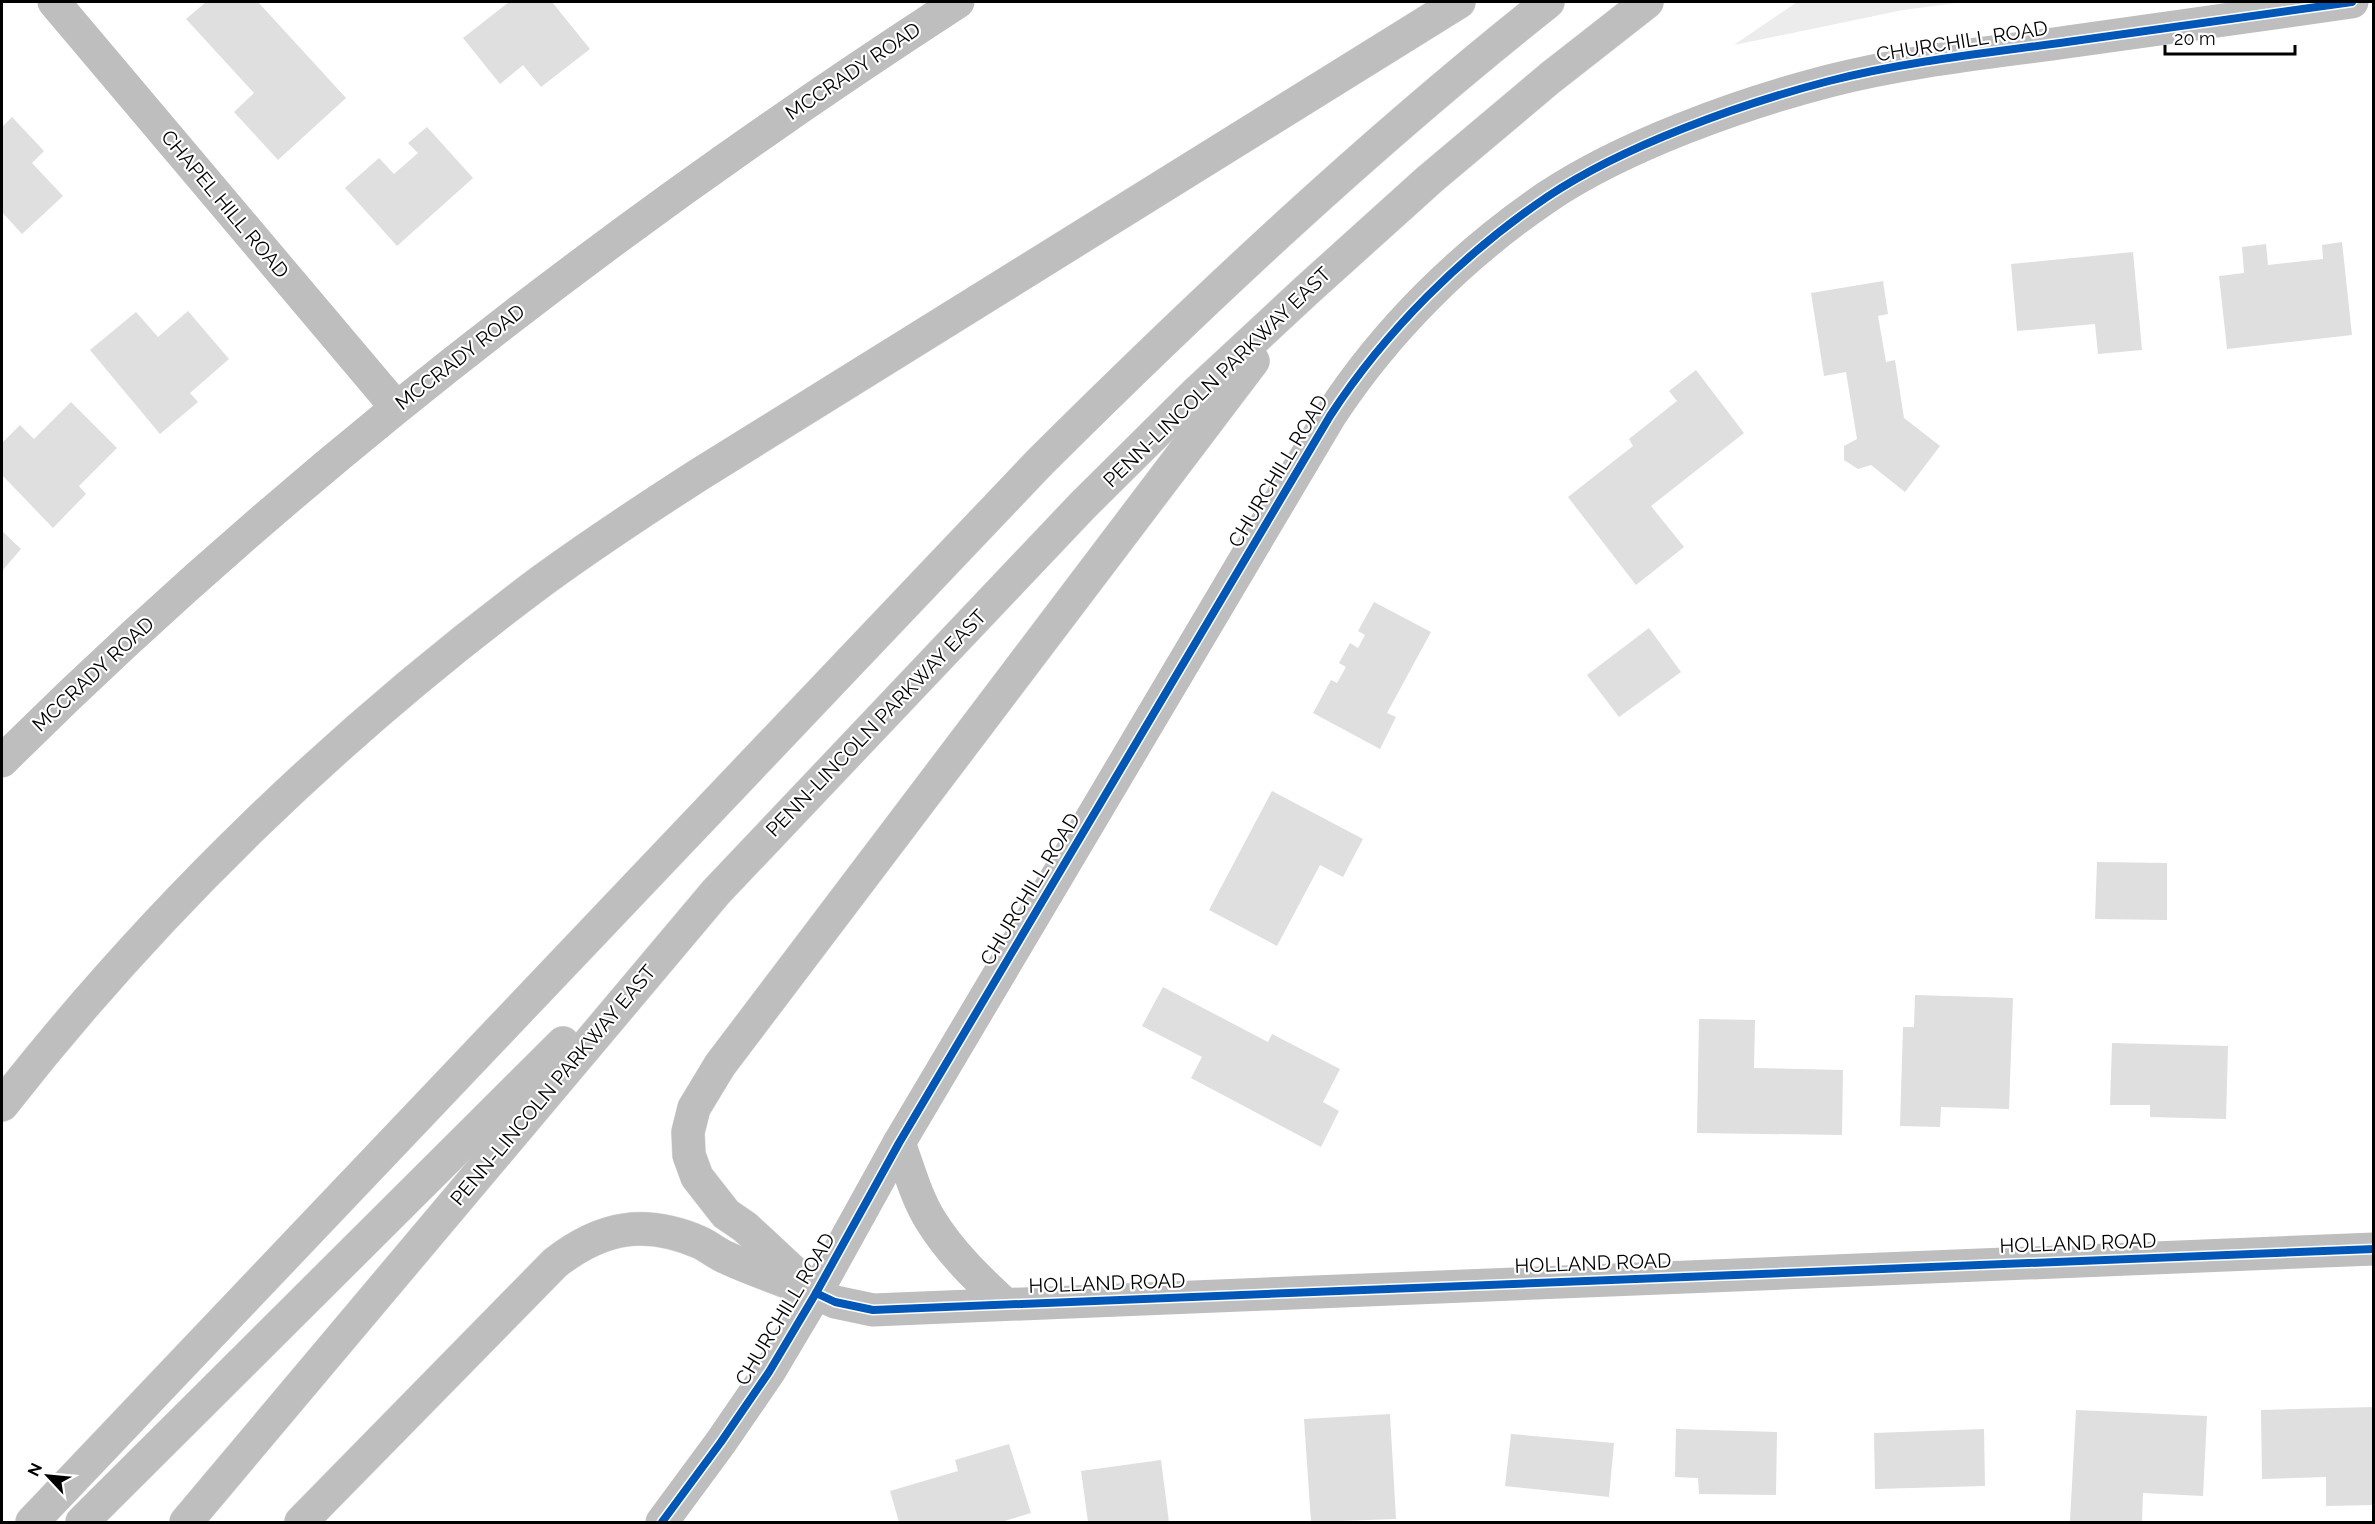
<svg xmlns="http://www.w3.org/2000/svg" width="2375" height="1524" font-family="Raleway,sans-serif">
	<style>
		.green { fill: #ececec }
		.building { fill: #dfdfdf }
		.lines { fill: none; stroke-linecap: round; stroke-linejoin: round }
		.motorway-casing { stroke: #dbdbdb; stroke-width: 34 }
		.minor { stroke: #bebebe; stroke-width: 33 }
		.tertiary { stroke: #bebebe; stroke-width: 33 }
		.motorway { stroke: #bebebe; stroke-width: 33 }
		.cycleway-casing { stroke: #fff; stroke-width: 11 }
		.cycleway { stroke: #0057b8; stroke-width: 8 }
		.labels { text-anchor: middle; stroke-width: 4.5; stroke-linejoin: round; paint-order: stroke }
		.street-label { font-size: 20px; fill: #000; stroke: #fff }
	</style>
	<rect width="100%" height="100%" fill="#fff"/>
	<polygon class="green" points="1797,2 1964,2 1903,10 1734,45"/>
	<g class="building">
		<polygon points="206,2 258,2 346,98 278,160 234,112 254,93 186,19"/>
		<polygon points="509,2 552,2 590,49 541,87 523,65 500,84 463,38"/>
		<polygon points="12,117 44,151 32,163 63,196 22,234 2,212 2,127"/>
		<polygon points="427,127 473,178 397,246 345,188 379,158 394,174 418,153 408,143"/>
		<polygon points="2342,242 2352,335 2227,349 2219,276 2244,273 2242,247 2266,244 2268,265 2323,259 2322,245"/>
		<polygon points="2133,252 2142,350 2098,354 2095,324 2017,331 2011,264"/>
		<polygon points="1883,281 1888,314 1878,316 1886,362 1895,360 1904,418 1940,446 1905,492 1871,465 1858,469 1844,460 1844,446 1857,439 1846,372 1824,376 1811,293"/>
		<polygon points="188,311 229,359 190,393 198,402 160,434 90,350 136,312 158,337"/>
		<polygon points="1696,370 1744,433 1651,506 1684,547 1636,585 1568,497 1633,446 1629,439 1677,401 1669,391"/>
		<polygon points="71,402 117,448 79,486 86,494 53,528 2,475 2,443 20,425 34,439"/>
		<polygon points="2,531 21,549 2,571"/>
		<polygon points="1374,602 1431,632 1387,713 1396,717 1380,749 1313,713 1331,680 1337,683 1346,667 1339,663 1350,643 1358,648 1365,635 1358,631"/>
		<polygon points="1649,628 1681,672 1619,717 1587,675"/>
		<polygon points="1272,791 1363,839 1343,877 1320,865 1277,946 1209,910"/>
		<polygon points="2097,862 2167,863 2167,920 2095,919"/>
		<polygon points="1163,987 1268,1042 1272,1034 1340,1069 1323,1102 1339,1111 1321,1147 1191,1078 1202,1057 1142,1026"/>
		<polygon points="1915,995 2013,998 2009,1109 1941,1107 1940,1127 1900,1126 1903,1027 1914,1027"/>
		<polygon points="1699,1019 1755,1020 1754,1068 1843,1070 1842,1135 1697,1133"/>
		<polygon points="2112,1043 2228,1046 2226,1119 2150,1117 2150,1105 2110,1105"/>
		<polygon points="2374,1407 2374,1505 2326,1506 2326,1477 2262,1479 2261,1410"/>
		<polygon points="2076,1410 2207,1416 2203,1496 2143,1493 2142,1522 2070,1521"/>
		<polygon points="1390,1414 1396,1519 1311,1522 1304,1419"/>
		<polygon points="1676,1429 1777,1432 1776,1495 1699,1494 1698,1478 1675,1477"/>
		<polygon points="1984,1429 1985,1486 1875,1489 1874,1433"/>
		<polygon points="1511,1434 1614,1443 1609,1497 1505,1486"/>
		<polygon points="1009,1444 1031,1513 1001,1522 899,1522 890,1491 958,1471 955,1460"/>
		<polygon points="1161,1460 1169,1522 1088,1522 1081,1471"/>
	</g>
	<g class="lines">
		<defs>
			<g id="motorway">
				<path d="M2,1105C156,908 341,730 543,580C594,543 647,508 700,474L1459,2"/>
				<polyline points="816,1293 745,1227 726,1214 697,1177 689,1155 688,1132 694,1108 720,1065 1253,361"/>
				<path d="M32,1522L1040,462C1202,301 1369,144 1548,2"/>
				<polyline points="82,1522 563,1043"/>
				<polyline points="186,1522 716,892 1083,505 1196,393 1308,289 1430,179 1550,78 1647,2"/>
				<path d="M301,1522L555,1263C601,1227 645,1218 701,1243C709,1247 716,1253 725,1257C748,1268 773,1276 797,1286"/>
			</g>
		</defs>
		<use href="#motorway" class="motorway-casing"/>
		<g class="minor">
			<polyline points="54,2 396,407"/>
			<path d="M2,761C292,473 616,224 958,2"/>
			<path d="M899,1143C909,1169 916,1197 931,1221C951,1253 977,1278 1005,1304"/>
			<polyline points="816,1293 835,1302 873,1310 2374,1249"/>
		</g>
		<path class="tertiary" d="M662,1522L721,1442L769,1372L816,1293L899,1143L1330,416C1386,330 1462,255 1547,197C1623,146 1740,104 1829,81C1907,61 1987,53 2067,42C2162,28 2257,15 2352,2"/>
		<use href="#motorway" class="motorway"/>
		<defs>
			<g id="cycleway">
				<polyline points="816,1293 835,1302 873,1310 2374,1249"/>
				<path d="M662,1522L721,1442L769,1372L816,1293L899,1143L1330,416C1386,330 1462,255 1547,197C1623,146 1740,104 1829,81C1907,61 1987,53 2067,42C2162,28 2257,15 2352,2"/>
			</g>
		</defs>
		<use href="#cycleway" class="cycleway-casing"/>
		<use href="#cycleway" class="cycleway"/>
	</g>
	<g class="labels">
		<g class="street-label">
			<text transform="translate(1962 41) rotate(-9)" y="7">CHURCHILL ROAD</text>
			<text transform="translate(853 71) rotate(-34)" y="7">MCCRADY ROAD</text>
			<text transform="translate(225 204) rotate(50)" y="7">CHAPEL HILL ROAD</text>
			<text transform="translate(460 357) rotate(-38)" y="7">MCCRADY ROAD</text>
			<text transform="translate(1217 377) rotate(-44)" y="7">PENN-LINCOLN PARKWAY EAST</text>
			<text transform="translate(1278 471) rotate(-59)" y="7">CHURCHILL ROAD</text>
			<text transform="translate(93 674) rotate(-43)" y="7">MCCRADY ROAD</text>
			<text transform="translate(876 723) rotate(-46)" y="7">PENN-LINCOLN PARKWAY EAST</text>
			<text transform="translate(1030 889) rotate(-59)" y="7">CHURCHILL ROAD</text>
			<text transform="translate(553 1085) rotate(-50)" y="7">PENN-LINCOLN PARKWAY EAST</text>
			<text transform="translate(2078 1243) rotate(-2)" y="7">HOLLAND ROAD</text>
			<text transform="translate(1593 1263) rotate(-2)" y="7">HOLLAND ROAD</text>
			<text transform="translate(1107 1283) rotate(-2)" y="7">HOLLAND ROAD</text>
			<text transform="translate(785 1309) rotate(-59)" y="7">CHURCHILL ROAD</text>
		</g>
	</g>
	<rect width="2375" height="1524" fill="none" stroke="#000000" stroke-width="6"/>
	<g transform="translate(48 1476) rotate(296)" stroke="#ffffff" stroke-width="4.5" paint-order="stroke">
	<path d="M0-4.5L10 22L0 15L-10 22Z" fill="#000000"/>
	<text y="-9" font-size="16" font-weight="bold" text-anchor="middle" fill="#000000">N</text>
	</g>
	<path d="M2165 45v9h130v-9" fill="none" stroke="#000000" stroke-width="3"/>
	<text x="2174" y="45" font-size="18" fill="#000000" stroke="#ffffff" stroke-width="4.5" paint-order="stroke">20 m</text>
</svg>
